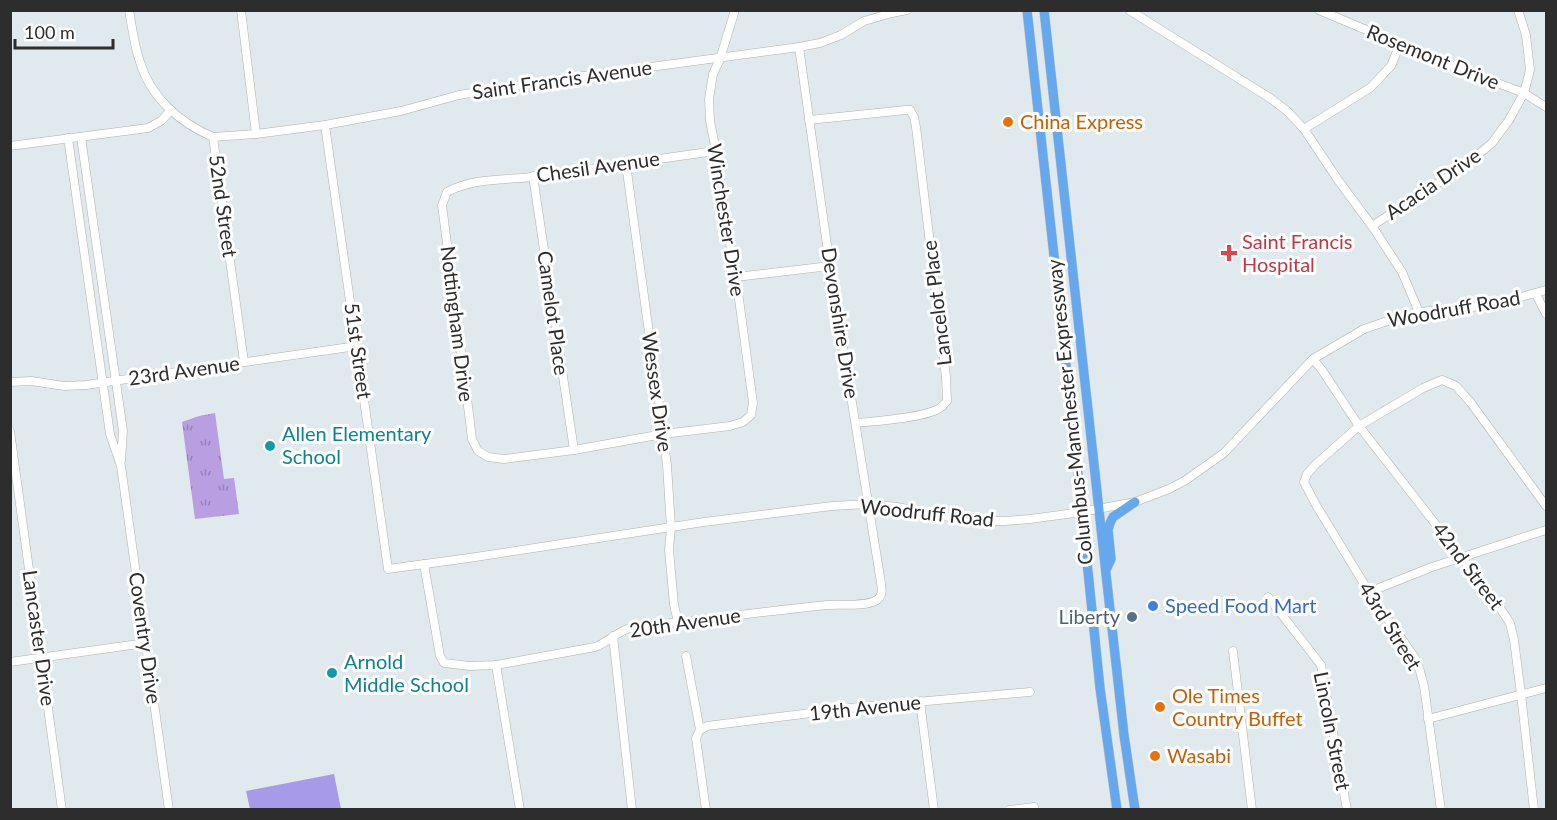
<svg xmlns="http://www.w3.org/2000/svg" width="1557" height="820" font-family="Lato,sans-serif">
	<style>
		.park { fill: url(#park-tufts) }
		.pitch { fill: #a79ae9 }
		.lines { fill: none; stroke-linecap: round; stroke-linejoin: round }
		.minor-casing { stroke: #b4afa9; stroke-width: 9 }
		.major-casing { stroke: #c4c4c4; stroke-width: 10 }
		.minor { stroke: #fff; stroke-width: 8 }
		.major { stroke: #65a8ee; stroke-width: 9 }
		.food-dot { fill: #e8710a; stroke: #fff; stroke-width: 2 }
		.health-dot { fill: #e0444e; stroke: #fff; stroke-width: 2 }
		.culture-dot { fill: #0f9aa8; stroke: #fff; stroke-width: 2 }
		.shop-dot { fill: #3f7fe0; stroke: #fff; stroke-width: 2 }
		.service-dot { fill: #5c6f8a; stroke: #fff; stroke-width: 2 }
		.labels { text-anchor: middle; stroke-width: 6; stroke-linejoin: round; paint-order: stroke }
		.street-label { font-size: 20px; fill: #2d2d2d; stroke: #fff }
		.food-label { font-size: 20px; fill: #c56008; stroke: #fff; text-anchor: start }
		.health-label { font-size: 20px; fill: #be3a42; stroke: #fff; text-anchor: start }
		.culture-label { font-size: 20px; fill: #0d838f; stroke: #fff; text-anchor: start }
		.shop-label { font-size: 20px; fill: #366cbe; stroke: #fff; text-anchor: start }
		.service-label { font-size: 20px; fill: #4e5e75; stroke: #fff; text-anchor: end }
	</style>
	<defs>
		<pattern id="park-tufts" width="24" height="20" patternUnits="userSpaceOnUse" patternTransform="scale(1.5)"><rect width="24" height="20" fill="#b99ee2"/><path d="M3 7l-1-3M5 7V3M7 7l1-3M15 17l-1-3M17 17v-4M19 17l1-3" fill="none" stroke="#9781b8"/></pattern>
	</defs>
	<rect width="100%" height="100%" fill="#e0e9ee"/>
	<polygon class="park" points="215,413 224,479 234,478 239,514 195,519 182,422 199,416"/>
	<polygon class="pitch" points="334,774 341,809 250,809 246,791"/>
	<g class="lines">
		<defs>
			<g id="minor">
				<path d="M129,10C132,27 134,45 140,62C151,98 180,123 213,137L244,362"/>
				<polyline points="241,10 256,134"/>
				<polyline points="1129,10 1270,98 1287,111 1304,129 1338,180 1372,226 1402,272 1419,312"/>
				<polyline points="1319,10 1447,64 1524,93 1546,107"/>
				<path d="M809,120L906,110H910L914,117L916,127L946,377L947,401C945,403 943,406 940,408C925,418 876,421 856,423"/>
				<polyline points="325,125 388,569 469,558 704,522 832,506 869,504 897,507 949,517 984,521 1005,521 1030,519 1082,512 1135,502 1169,489 1186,480 1224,453 1313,359 1364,329 1399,317 1419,312 1482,306 1503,302 1546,290"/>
				<polyline points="1304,129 1370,88 1391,66 1400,44"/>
				<polyline points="81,137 123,431 121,461"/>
				<polyline points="213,137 256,134 325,125 401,111 459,95 546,81 799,47 820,43 841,35 864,21 892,13 907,10"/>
				<polyline points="68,138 110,434 121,466 169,810"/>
				<polyline points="10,146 148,128 161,121 171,110"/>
				<path d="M716,151C655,159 594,169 533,177C504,180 473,178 447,192L442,205L470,422L472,439L478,451L488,457L504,459L574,450L663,434L730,426L743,422L751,415L753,403L736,277L728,232L716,151L710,121L709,99L713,74L720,59L735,10"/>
				<polyline points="626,164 667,465 671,528 669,550 674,605 678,622"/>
				<polyline points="533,176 574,450"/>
				<polyline points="1372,226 1449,176 1474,158 1492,143 1509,120 1524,93 1530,70 1526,35 1518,10"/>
				<polyline points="736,277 830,266"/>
				<polyline points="1537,293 1537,296 1546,314"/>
				<polyline points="1313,359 1322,370 1359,426 1494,599 1510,623 1514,640 1521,694 1534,810"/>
				<polyline points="10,382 31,381 64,386 86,385 357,346"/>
				<polyline points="10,431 62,810"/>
				<path d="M424,564L440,656L444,663L470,666L496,665L595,647C608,642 617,632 630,628C696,620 761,612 827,605C841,604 865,607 877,600C883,595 882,590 881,583L830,266L799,47"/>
				<polyline points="1369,592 1432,567 1546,530"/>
				<polyline points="1268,597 1321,665 1347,810"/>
				<polyline points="613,636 632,810"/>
				<polyline points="1233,651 1252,810"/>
				<polyline points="686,656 700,730 696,738 706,810"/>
				<polyline points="10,662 146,643"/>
				<polyline points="496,665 520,810"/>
				<polyline points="920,701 934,810"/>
				<polyline points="1428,719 1546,688"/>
				<polyline points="700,730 707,726 859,707 1030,692"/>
				<polyline points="1009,810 1034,807"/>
				<polyline points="1441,810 1424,686 1420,671 1415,658 1369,592 1316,505 1304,482 1307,474 1316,464 1359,426 1423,388 1442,380 1456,386 1471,403 1546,506"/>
			</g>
			<g id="major">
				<polyline points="1027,10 1077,465 1100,688 1117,810"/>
				<polyline points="1044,10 1109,601 1124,735 1135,810"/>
				<polyline points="1107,568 1111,559 1108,530 1110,523 1113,517 1135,502"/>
			</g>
		</defs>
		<use href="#minor" class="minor-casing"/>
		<use href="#major" class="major-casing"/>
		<use href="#minor" class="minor"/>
		<use href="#major" class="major"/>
	</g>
	<g class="food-dot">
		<circle cx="1008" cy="122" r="6"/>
		<circle cx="1160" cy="707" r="6"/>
		<circle cx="1155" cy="756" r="6"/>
	</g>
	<path class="health-dot" d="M1226 244h6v6h6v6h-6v6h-6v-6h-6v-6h6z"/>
	<g class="culture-dot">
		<circle cx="270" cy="446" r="6"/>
		<circle cx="332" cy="673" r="6"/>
	</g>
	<circle class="shop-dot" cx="1153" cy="606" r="6"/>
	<circle class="service-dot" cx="1132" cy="617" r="6"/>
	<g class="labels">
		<g class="street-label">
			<text transform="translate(1433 57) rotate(22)" y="7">Rosemont Drive</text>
			<text transform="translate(562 80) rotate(-8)" y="7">Saint Francis Avenue</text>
			<text transform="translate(598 167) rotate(-8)" y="7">Chesil Avenue</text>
			<text transform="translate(1433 184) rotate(-34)" y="7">Acacia Drive</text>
			<text transform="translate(223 206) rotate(82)" y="7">52nd Street</text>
			<text transform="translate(726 220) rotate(81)" y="7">Winchester Drive</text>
			<text transform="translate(937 303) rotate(-97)" y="7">Lancelot Place</text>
			<text transform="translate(1454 309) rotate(-10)" y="7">Woodruff Road</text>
			<text transform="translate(553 313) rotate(82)" y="7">Camelot Place</text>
			<text transform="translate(840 323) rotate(81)" y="7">Devonshire Drive</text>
			<text transform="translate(457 324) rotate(83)" y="7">Nottingham Drive</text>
			<text transform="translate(358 351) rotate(82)" y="7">51st Street</text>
			<text transform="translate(184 371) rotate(-8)" y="7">23rd Avenue</text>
			<text transform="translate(657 392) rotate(82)" y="7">Wessex Drive</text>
			<text transform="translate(1070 412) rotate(-96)" y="7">Columbus-Manchester Expressway</text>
			<text transform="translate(927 513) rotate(6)" y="7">Woodruff Road</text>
			<text transform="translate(1468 566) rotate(53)" y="7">42nd Street</text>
			<text transform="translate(685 623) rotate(-8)" y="7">20th Avenue</text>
			<text transform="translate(1390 626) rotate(58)" y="7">43rd Street</text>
			<text transform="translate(39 638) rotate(82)" y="7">Lancaster Drive</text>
			<text transform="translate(145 638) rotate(82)" y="7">Coventry Drive</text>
			<text transform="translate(865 708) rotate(-6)" y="7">19th Avenue</text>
			<text transform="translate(1332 731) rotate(79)" y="7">Lincoln Street</text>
		</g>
		<g class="food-label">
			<text x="1020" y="129">China Express</text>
			<text x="1172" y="703">Ole Times<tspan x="1172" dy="23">Country Buffet</tspan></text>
			<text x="1167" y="763">Wasabi</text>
		</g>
		<g class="health-label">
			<text x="1242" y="249">Saint Francis<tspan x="1242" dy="23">Hospital</tspan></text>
		</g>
		<g class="culture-label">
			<text x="282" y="441">Allen Elementary<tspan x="282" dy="23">School</tspan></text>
			<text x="344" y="669">Arnold<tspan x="344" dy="23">Middle School</tspan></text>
		</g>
		<g class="shop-label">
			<text x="1165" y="613">Speed Food Mart</text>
		</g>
		<g class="service-label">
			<text x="1120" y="624">Liberty</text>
		</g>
	</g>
	<rect width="1557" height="820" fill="none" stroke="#2d2d2d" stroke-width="24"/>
	<path d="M15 39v9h98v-9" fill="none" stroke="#2d2d2d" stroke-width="3"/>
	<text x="24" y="39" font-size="18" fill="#2d2d2d" stroke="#ffffff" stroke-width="4.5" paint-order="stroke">100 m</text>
</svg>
